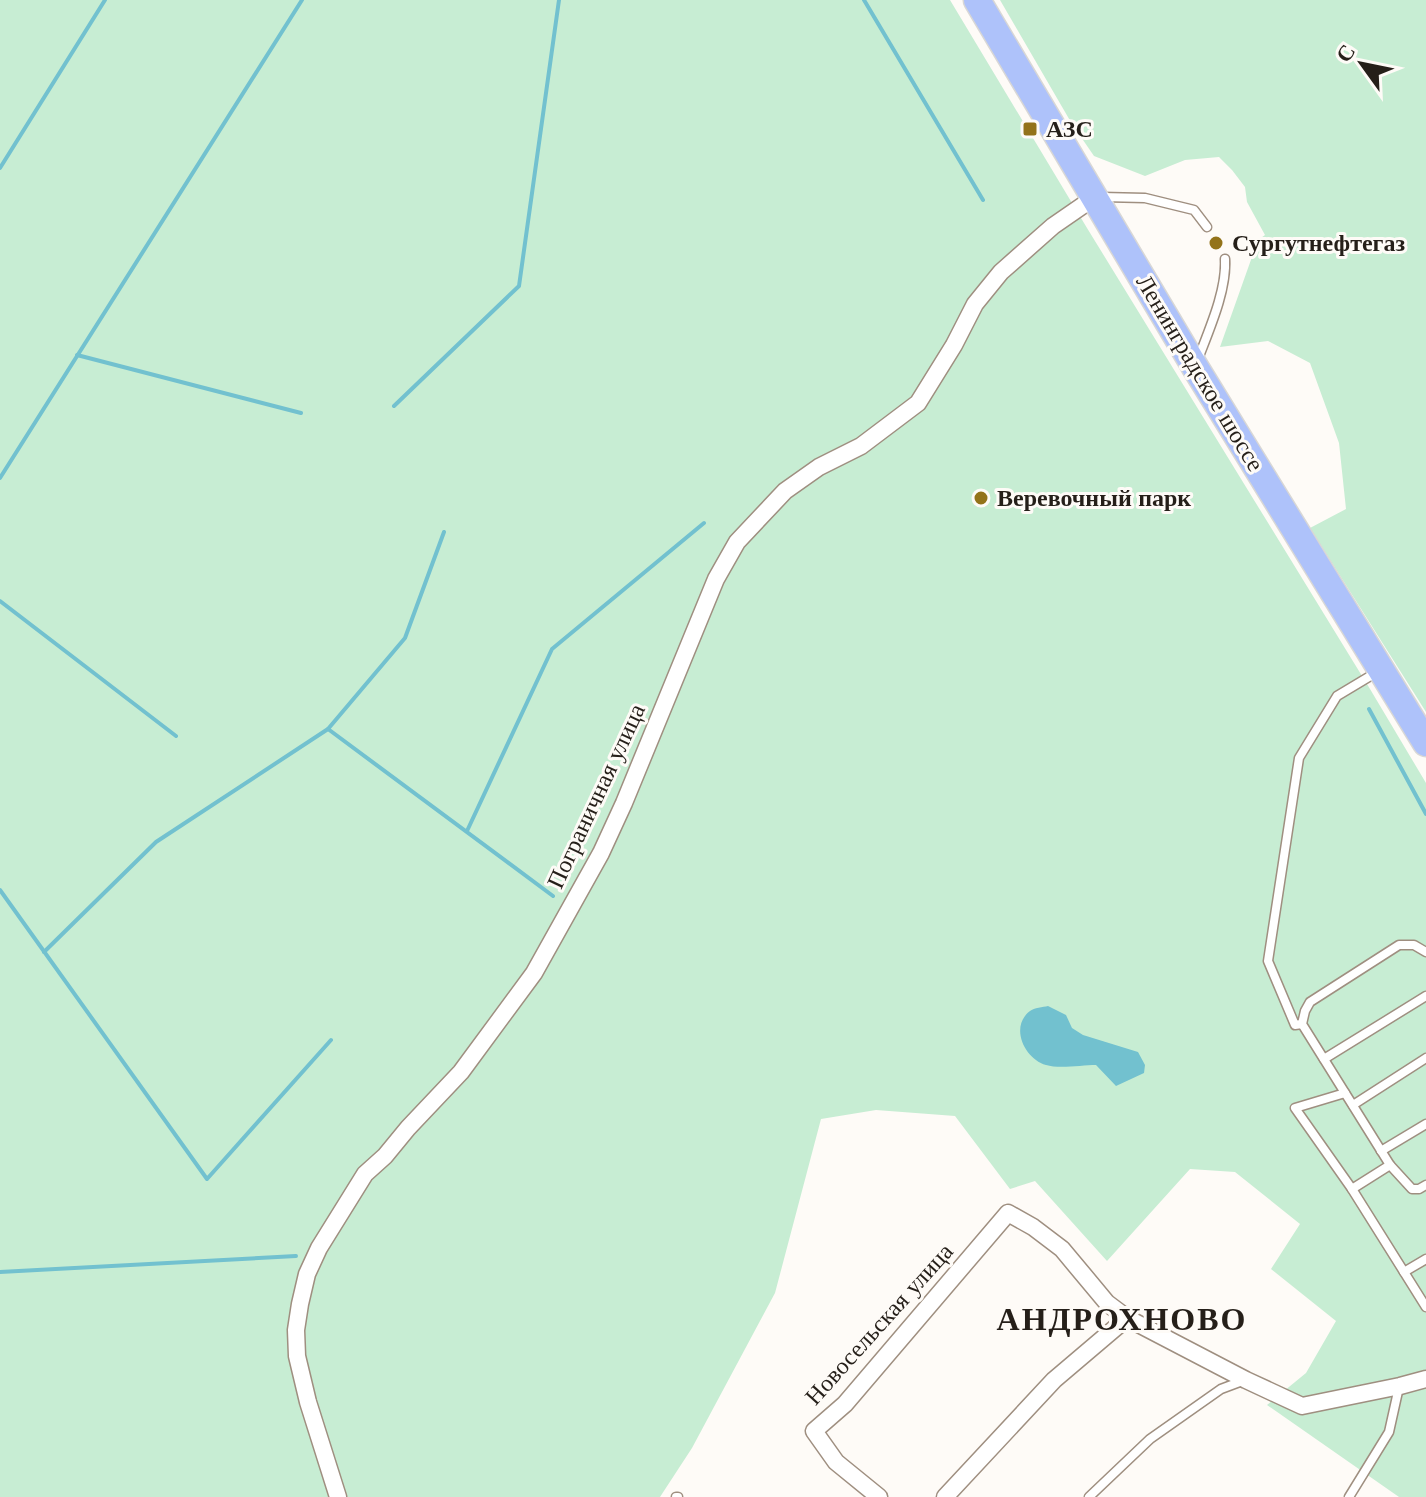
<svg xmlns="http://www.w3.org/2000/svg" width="1426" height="1497" font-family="'Libre Baskerville',serif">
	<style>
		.green { fill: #c7edd3 }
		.water { fill: #72c1cf }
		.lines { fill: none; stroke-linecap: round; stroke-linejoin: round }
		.stream { stroke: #72c1cf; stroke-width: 4 }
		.service-casing { stroke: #9f8f80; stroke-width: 11 }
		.minor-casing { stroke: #9f8f80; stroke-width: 19 }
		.trunk-casing { stroke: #d8d7d6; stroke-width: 29 }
		.service { stroke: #fff; stroke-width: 8 }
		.minor { stroke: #fff; stroke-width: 16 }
		.trunk { stroke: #aec2fa; stroke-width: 26 }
		.poi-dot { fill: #93731a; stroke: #fefbf7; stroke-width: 3 }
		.labels { text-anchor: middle; stroke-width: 6; stroke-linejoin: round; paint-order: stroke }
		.poi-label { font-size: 24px; font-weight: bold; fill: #251f19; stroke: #fefbf7; text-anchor: start }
		.street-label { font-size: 24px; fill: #251f19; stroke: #fefbf7 }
		.district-label { font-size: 32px; font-weight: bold; letter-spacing: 2px; fill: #251f19; stroke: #fefbf7 }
	</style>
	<rect width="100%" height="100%" fill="#fefbf7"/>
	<g class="green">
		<polygon points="0,0 950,0 1087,228 1370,689 1426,783 1426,1497 1399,1497 1267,1405 1306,1373 1336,1321 1271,1269 1300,1224 1235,1172 1190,1169 1107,1261 1035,1181 1010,1189 955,1116 876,1110 821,1119 775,1293 692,1448 660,1497 0,1497"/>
		<polygon points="1000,0 1426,0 1426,712 1310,528 1346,509 1339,443 1310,363 1268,341 1220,347 1258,240 1265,235 1247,202 1245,187 1232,170 1219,157 1185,160 1145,176 1094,156 1072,124"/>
	</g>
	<path class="water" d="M1048,1006L1066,1015L1072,1028L1083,1035L1138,1052L1145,1065L1144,1073L1116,1086L1096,1065C1082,1065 1059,1069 1046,1065C1025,1059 1009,1027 1030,1011C1034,1008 1043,1007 1048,1006Z"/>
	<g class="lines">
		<g class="stream">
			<polyline points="864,0 983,200"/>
			<polyline points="0,168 105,0"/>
			<polyline points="77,355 301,413"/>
			<polyline points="394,406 519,286 559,0"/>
			<polyline points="0,478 302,0"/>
			<polyline points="0,601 176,736"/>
			<polyline points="1369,709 1426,814"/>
			<polyline points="328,729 553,896"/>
			<polyline points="467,831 552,649 704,523"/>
			<polyline points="0,890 207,1179 331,1040"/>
			<polyline points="44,952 156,842 328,729 405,638 444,532"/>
			<polyline points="0,1272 296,1256"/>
		</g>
		<defs>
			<g id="service">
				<polyline points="1102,197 1145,198 1194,210 1207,227"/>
				<path d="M1198,359C1209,330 1227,290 1225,259"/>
				<polyline points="1302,1024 1295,1025 1268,961 1299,758 1337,696 1377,672"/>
				<polyline points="1324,1059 1426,996"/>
				<polyline points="1345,1093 1295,1108 1352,1189 1426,1307"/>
				<polyline points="1353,1105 1426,1058"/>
				<polyline points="1381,1151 1426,1124"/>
				<polyline points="1390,1165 1412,1189 1419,1189 1426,1185"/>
				<polyline points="1352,1189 1390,1165 1302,1024 1305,1011 1310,1002 1399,945 1414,945 1426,952"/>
				<polyline points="1404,1272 1426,1259"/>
				<polyline points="676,1497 678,1497"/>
				<polyline points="1089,1497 1150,1439 1221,1389 1245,1380"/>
				<polyline points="1349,1497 1389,1432 1399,1387"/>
			</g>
			<g id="minor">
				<polyline points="338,1497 308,1402 297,1356 296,1330 300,1304 307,1274 319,1248 365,1174 385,1156 408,1128 461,1072 534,973 601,853 624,803 716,579 737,542 785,491 819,467 861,446 918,403 954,345 975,304 1001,272 1053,226 1095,197"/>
				<polyline points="879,1497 836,1462 814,1431 845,1404 1008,1213 1033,1227 1062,1249 1107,1303 1127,1318 1246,1380 1302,1406 1400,1386 1426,1379"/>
				<polyline points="945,1497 1054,1380 1127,1318"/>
			</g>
			<polyline id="trunk" points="977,0 1195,367 1426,743"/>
		</defs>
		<use href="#service" class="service-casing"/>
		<use href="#minor" class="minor-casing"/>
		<use href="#trunk" class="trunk-casing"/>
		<use href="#service" class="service"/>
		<use href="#minor" class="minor"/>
		<use href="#trunk" class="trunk"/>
	</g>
	<g class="poi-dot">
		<rect x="1022" y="121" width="16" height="16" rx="4"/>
		<circle cx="1216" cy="243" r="8"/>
		<circle cx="981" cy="498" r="8"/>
	</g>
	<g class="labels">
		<g class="poi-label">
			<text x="1046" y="137">АЗС</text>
			<text x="1232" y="251">Сургутнефтегаз</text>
			<text x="997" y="506">Веревочный парк</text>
		</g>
		<g class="street-label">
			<text transform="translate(1200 373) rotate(59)" y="8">Ленинградское шоссе</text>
			<text transform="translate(596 796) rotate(-65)" y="8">Пограничная улица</text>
			<text transform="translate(879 1324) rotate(-48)" y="8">Новосельская улица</text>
		</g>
		<g class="district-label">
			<text x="1122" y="1330">АНДРОХНОВО</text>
		</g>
	</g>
	<g transform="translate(1362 64) rotate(303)" stroke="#fefbf7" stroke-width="6" paint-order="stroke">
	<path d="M0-6L14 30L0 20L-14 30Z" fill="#251f19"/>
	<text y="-12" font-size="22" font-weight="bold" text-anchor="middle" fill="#251f19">С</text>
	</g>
</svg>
